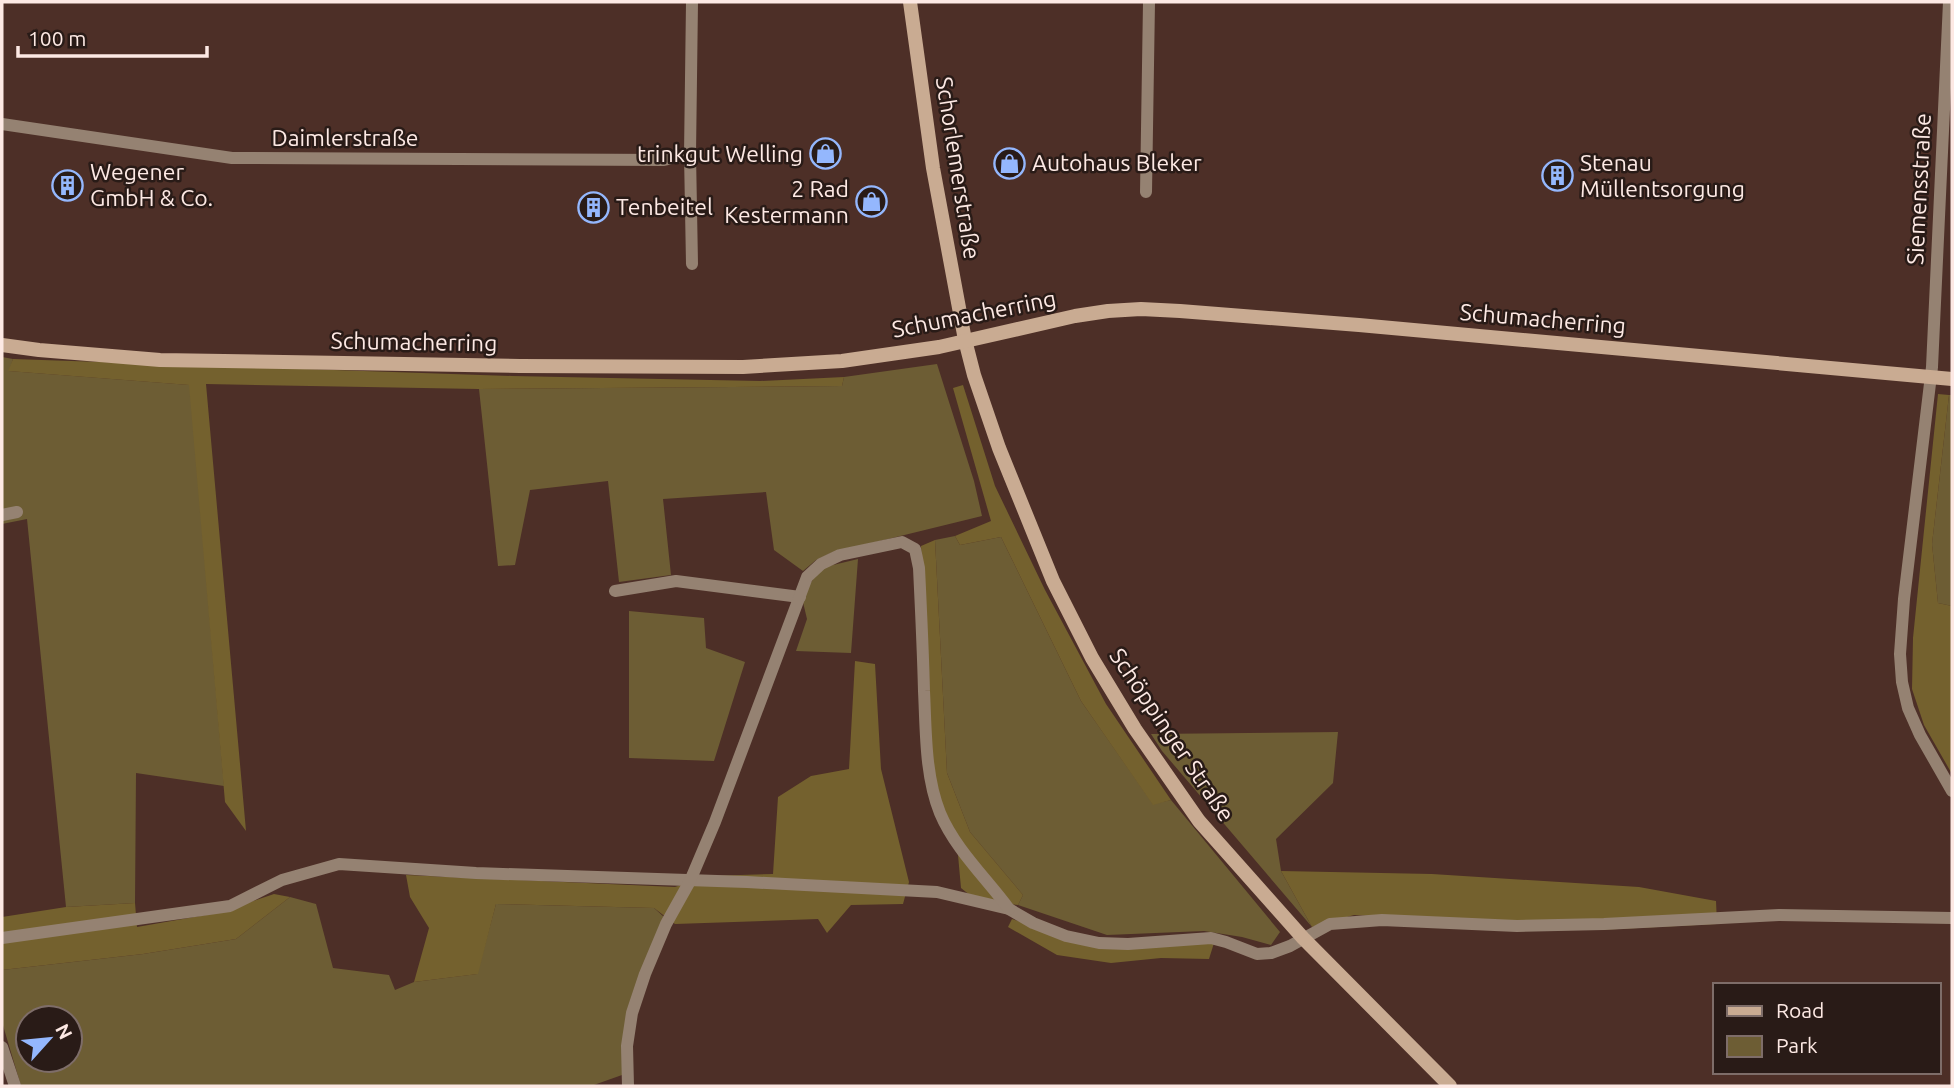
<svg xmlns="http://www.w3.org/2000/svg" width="1954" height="1088" font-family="Ubuntu,sans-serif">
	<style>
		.green { fill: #6d5d34; fill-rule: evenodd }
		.forest { fill: #74612e }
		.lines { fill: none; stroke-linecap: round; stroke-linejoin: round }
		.minor { stroke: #958272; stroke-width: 12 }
		.secondary { stroke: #c9ab92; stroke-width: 14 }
		.labels { text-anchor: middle; stroke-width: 5; stroke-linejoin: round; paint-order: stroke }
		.street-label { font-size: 23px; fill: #fde9e4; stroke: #291b17 }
		.poi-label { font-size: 23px; fill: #fde9e4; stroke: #291b17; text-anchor: start }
	</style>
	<rect width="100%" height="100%" fill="#4d2f27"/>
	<g class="green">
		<polygon points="2,357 13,359 9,371 190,385 224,786 136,773 135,903 66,907 27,519 2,524"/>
		<polygon points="937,364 974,481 982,516 831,553 816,560 803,571 774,550 766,492 663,499 671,575 619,582 608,481 530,490 515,565 498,566 479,389 842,386 844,377"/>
		<polygon points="1949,395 1952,395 1952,606 1938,603 1932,544"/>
		<polygon points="955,536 960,545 1001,537 1081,701 1153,804 1171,800 1280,932 1271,945 1242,937 1204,931 1107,935 1018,905 1023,895 970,832 947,773 935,540"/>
		<polygon points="858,559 851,653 796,651 807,619 802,598 817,572 829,566"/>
		<polygon points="629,611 704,618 706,648 745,662 714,761 629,758"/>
		<polygon points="1338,732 1333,783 1276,839 1281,871 1312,927 1162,751 1151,734"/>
		<path d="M290,897L316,904L333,968L389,975L395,990L414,982L477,974L496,904L654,908L664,917L629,1007L622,1075L591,1086H21L2,1022V970L143,954L236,939ZM28,1018H70V1060H28Z"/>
	</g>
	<g class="forest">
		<polygon points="13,359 512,376 760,381 844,377 842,386 479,389 206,384 246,831 225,802 189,385 8,371"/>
		<polygon points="963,385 995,486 1045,590 1106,704 1171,800 1153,805 1081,701 1001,537 960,545 955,536 991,521 953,388"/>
		<polygon points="1938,394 1949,395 1932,544 1938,603 1952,606 1952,774 1924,725 1912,689 1913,638"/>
		<polygon points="935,540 947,773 970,832 1023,895 1018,905 976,900 961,888 958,855 942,811 930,749 921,546"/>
		<polygon points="855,661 875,664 881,769 909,882 903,904 851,905 827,933 818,919 675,924 654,908 496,904 478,974 414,982 429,928 410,897 406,875 675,887 708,876 773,874 778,797 811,776 849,769"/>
		<polygon points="1281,871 1432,874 1639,887 1716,901 1717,924 1599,930 1354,915 1312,927"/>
		<polygon points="274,894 290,897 236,939 143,954 2,970 2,917 66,907 135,903 137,927 217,913"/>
		<polygon points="1012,919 1091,946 1214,943 1209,959 1161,958 1111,963 1057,955 1008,927"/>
	</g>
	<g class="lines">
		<g class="minor">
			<polyline points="1949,2 1932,367 1904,599 1900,654 1902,682 1908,708 1920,735 1952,791"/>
			<polyline points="2,124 232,158 664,160 690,154"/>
			<polyline points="1146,192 1149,2"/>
			<polyline points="692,264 690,154 692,2"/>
			<polyline points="2,515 17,512"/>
			<polyline points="615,591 676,581 800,597"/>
			<polyline points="2,938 230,906 282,880 339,864 476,873 747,882 937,892 1009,909 1033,923 1066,936 1099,943 1128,944 1211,938 1226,942 1257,954 1271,953 1290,946 1330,924 1382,920 1517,926 1604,924 1779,915 1952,918"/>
			<polyline points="2,1047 15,1086"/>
			<path d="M628,1086L627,1046L632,1013L645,974L666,924L690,881L715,822L807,577L821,564L840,555L902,542L915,549L919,568C921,609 923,650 924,691C926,731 925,776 940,813C955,849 987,879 1009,909"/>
		</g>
		<g class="secondary">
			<polyline points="910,2 933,168 965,340 974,375 999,448 1053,581 1092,658 1135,729 1199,821 1303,938 1450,1086"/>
			<polyline points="2,345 39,350 160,360 520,366 743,367 842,361 939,347 1075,316 1108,311 1141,309 1180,311 1359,325 1952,379"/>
		</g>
	</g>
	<defs>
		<symbol id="shop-ring" viewBox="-11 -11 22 22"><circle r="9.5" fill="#291b17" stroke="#94b7fd" stroke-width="1.5"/><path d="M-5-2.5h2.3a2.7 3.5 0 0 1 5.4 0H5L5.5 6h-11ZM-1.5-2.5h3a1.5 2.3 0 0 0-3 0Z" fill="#94b7fd"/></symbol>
		<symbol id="building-ring" viewBox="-11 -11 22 22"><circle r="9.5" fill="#291b17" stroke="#94b7fd" stroke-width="1.5"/><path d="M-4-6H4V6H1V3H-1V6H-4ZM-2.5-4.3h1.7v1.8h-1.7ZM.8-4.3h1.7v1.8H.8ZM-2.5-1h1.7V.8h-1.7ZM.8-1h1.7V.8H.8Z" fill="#94b7fd"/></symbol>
	</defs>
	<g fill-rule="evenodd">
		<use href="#shop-ring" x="808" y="136" width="35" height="35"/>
		<use href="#shop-ring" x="992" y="146" width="35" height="35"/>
		<use href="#building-ring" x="1540" y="158" width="35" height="35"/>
		<use href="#building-ring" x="50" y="168" width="35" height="35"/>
		<use href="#shop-ring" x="854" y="184" width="35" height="35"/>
		<use href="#building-ring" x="576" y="190" width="35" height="35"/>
	</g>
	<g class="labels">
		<g class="street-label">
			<text x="345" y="146">Daimlerstraße</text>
			<text transform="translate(958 168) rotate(81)" y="8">Schorlemerstraße</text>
			<text transform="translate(1919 189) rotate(-87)" y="8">Siemensstraße</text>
			<text transform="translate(974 314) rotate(-11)" y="8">Schumacherring</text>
			<text transform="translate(1543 319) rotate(5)" y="8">Schumacherring</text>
			<text transform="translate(414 342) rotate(1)" y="8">Schumacherring</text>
			<text transform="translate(1172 735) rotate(56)" y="8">Schöppinger Straße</text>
		</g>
		<g class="poi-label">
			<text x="803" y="162" text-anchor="end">trinkgut Welling</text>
			<text x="1032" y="171">Autohaus Bleker</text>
			<text x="1580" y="171">Stenau<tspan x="1580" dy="26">Müllentsorgung</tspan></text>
			<text x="90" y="180">Wegener<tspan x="90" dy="26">GmbH &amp; Co.</tspan></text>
			<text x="849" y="197" text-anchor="end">2 Rad<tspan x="849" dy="26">Kestermann</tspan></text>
			<text x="616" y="215">Tenbeitel</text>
		</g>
	</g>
	<rect width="1954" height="1088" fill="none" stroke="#fde9e4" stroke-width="7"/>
	<rect x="1713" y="983" width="228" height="91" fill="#291b17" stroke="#7e6d69" stroke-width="2"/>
	<rect x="1727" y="1006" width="35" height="10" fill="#c9ab92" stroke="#7e6d69" stroke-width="2"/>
	<text x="1776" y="1018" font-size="21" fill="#fde9e4">Road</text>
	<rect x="1727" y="1036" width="35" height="21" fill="#6d5d34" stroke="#7e6d69" stroke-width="2"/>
	<text x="1776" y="1053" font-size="21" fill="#fde9e4">Park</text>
	<g transform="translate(49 1039) rotate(63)"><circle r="33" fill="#291b17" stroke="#7e6d69" stroke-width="2"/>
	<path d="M0-5L12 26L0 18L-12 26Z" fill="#94b7fd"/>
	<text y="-10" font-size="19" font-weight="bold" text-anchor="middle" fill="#fde9e4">N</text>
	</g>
	<path d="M18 46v10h189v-10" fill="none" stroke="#fde9e4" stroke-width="3.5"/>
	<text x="28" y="46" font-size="21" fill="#fde9e4" stroke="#291b17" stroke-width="5" paint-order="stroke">100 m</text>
</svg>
